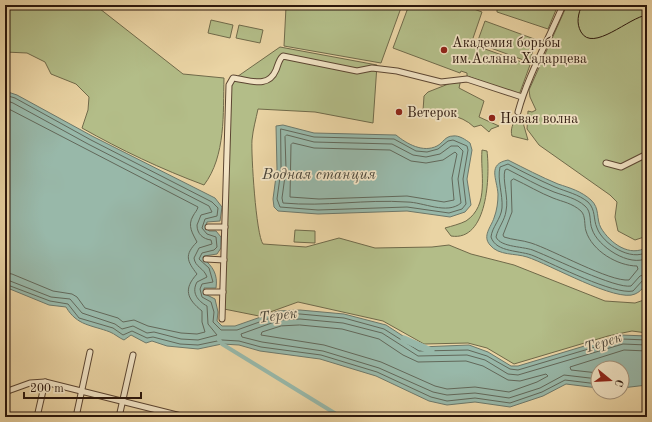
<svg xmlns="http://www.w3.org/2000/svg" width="652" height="422" font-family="'Old Standard TT',serif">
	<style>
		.green { fill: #b3bd88; stroke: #706a4a }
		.water { fill: #98b8a9; stroke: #6d786a }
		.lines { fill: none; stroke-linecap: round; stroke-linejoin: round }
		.shore { stroke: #62685a; stroke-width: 1 }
		.canal { stroke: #98b8a9; stroke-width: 4 }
		.river { stroke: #98b8a9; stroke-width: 7 }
		.minor-casing { stroke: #5c4632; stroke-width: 7 }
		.minor { stroke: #f1e3c4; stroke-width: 5 }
		.tram { stroke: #2c170c; stroke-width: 1 }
		.poi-dot { fill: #8f2418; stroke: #f1e3c4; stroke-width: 1.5 }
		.labels { text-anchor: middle; stroke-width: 3.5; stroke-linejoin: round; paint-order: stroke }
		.poi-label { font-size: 14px; fill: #2c170c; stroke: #f1e3c4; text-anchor: start }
		.water-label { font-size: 15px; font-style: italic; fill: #4c473b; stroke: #f1e3c4 }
	</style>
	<rect width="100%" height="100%" fill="#ead4a4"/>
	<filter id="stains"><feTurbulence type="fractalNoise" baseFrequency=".005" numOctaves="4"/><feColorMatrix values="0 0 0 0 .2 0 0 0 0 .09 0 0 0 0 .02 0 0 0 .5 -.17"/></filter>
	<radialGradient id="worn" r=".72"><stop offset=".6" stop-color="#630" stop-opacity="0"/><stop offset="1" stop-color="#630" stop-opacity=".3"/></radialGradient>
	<g class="green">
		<path d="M5,5H95L183,74L224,78C223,113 226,156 204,185C161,169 121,150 82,128L88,110L89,97L76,84L51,74L45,62L27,53L5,52Z"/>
		<polygon points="310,5 402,5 381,63 284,46 286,7 309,7"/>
		<polygon points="409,5 463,5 482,12 471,44 530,65 519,95 467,76 467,73 461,71 460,73 393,48"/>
		<polygon points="497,5 558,5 548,29 497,12"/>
		<polygon points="567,5 637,5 647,9 647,236 635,240 618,231 615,217 617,202 610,195 539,145 527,129 528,111 532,112 536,110 530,97 529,90"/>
		<polygon points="211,20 233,25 230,38 208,33"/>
		<polygon points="485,21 537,40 529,62 477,43"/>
		<polygon points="239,25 263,30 260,43 236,38"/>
		<path d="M280,47L377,65L373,123L315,112L258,109C256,119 253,129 252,140C251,154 256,235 263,244L306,247L339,238L375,248L432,247L449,245L471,254L514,265L605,301L635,303L647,299V333L632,331L608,336L514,364L487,348L468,343L424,344L383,321L298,302L259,316L224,309L231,81Z"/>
		<path d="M461,79L459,88L484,101L479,117L499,126L491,129L489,132L481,125L474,127C461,114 440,113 423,111L424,96L428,92Z"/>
		<path d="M520,117L522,119L528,140L512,136C510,129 513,124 516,118Z"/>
		<path d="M482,150L487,151C490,175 488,242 451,236L445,228C452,226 460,224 466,221C490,205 480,173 482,150Z"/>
		<polygon points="295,230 315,231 315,243 294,242"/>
	</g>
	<g class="water">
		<path d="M5,91L17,95L92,136L215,198L222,207L220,221L207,222L206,227L209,231H216L221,237V248L217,254L204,256L203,258C213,267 218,274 216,288H204L205,294L215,299L218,312L217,321L222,326H235L278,311L300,310L344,314L386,325L420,347L469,345L488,352L511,366H518L621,335L647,336V385L622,388V368H598V388L566,384L543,396L510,407L475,402L447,405L429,401L376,376L320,359L260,351L239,345L222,344L198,349L167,346L152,341L146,343L131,335L124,340C119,338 115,334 110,332C92,325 77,326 66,307L49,305L5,287Z"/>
		<path d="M283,125L314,133L396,135C407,144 423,153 437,146C443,143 445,136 453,136C459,135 466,140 470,143L472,150L467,179L471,205L465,212L450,217L407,211L318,214L278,211L274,207L273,199L277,169L276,126Z"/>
		<path d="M508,160C524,168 541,177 558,184C570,188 581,191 591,200C600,208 596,219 601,228C610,243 630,258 647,247C647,262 652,287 635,294C617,303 549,264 527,257C515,253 499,256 490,245C482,236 491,227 494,218C497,210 498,202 498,194C497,179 487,164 508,160Z"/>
	</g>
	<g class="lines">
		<g class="shore">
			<polyline points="5,95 15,98 91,140 212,202 218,208 217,216 205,219 202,228 207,234 216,237 217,247 214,250 202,253 199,259 209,268 213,282 202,284 200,289 202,297 211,302 214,312 213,322 221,330 237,330 279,315 300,314 344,318 384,329 419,351 468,350 487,356 510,369 518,370 622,339 647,340"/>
			<path d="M5,100L13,103L88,144L209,206L212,212L201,215L197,225C197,234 203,239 211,240L212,244L199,248L194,258C195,267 204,268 207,277L197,282C191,293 198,301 207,306L208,324L217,335L198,340L181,339L154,332L147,333L133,326L122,329L115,324L82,313L70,299L51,297L5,279"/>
			<path d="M5,107L198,207C197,211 195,212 193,216C187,226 193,234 197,242C184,255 187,261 197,274C183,289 187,299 202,311V322L205,332L197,334L181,333L148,326L134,320L123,322L118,318L85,308L77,297L72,294L53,291L12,274L5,273"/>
			<polygon points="281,129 314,137 394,139 416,151 427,152 438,149 448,141 453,140 467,146 468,150 463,179 466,204 462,209 449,213 407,207 318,210 280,207 277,199 281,170"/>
			<path d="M287,135L314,142L392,144L413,155L426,157L440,154L451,146H458L463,151L458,179L461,203C447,215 423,202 407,202C365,199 325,207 283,203L282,198L286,169L285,137Z"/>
			<polygon points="293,143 314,148 390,150 411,161 426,163 443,160 455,152 457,154 452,178 454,200 444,202 407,196 319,199 290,197 291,145"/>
			<path d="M514,179C527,185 540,193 553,198C563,202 572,203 581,211C586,216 584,225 586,231C592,251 618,266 637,266L638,269L629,280C610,282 553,250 531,243C522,240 513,240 504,237L503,235L512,212L511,181Z"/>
			<path d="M647,252C631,262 603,244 597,228C593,219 596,210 588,202C578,194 567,192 555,187C539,180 523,172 508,164L500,167C497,180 503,194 502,208C501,219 492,227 491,237C496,253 521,250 534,256C555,265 614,295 633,291L643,280L647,279"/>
			<path d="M647,258C630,268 597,246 592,229C589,222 592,212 585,206C576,198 565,196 554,192C538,186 523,177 507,169L505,170C502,180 509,198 506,211C505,220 498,228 496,237C501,248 525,246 535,251C553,258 616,289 631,286L640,276L647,274"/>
			<polyline points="5,284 50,301 68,304 79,318 113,328 123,335 132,331 147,338 153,337 180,344 198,345 222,340 239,341 261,347 321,355 377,372 431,397 447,401 475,398 510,403 542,392 565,380 598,384"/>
			<polygon points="300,325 342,329 379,339 403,355 418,362 466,361 483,366 508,380 520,381 546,374 548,376 537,382 509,392 475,387 447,389 435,386 381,362 324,345 261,335 262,332 281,326"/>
			<polyline points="598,373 571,370 570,367 624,350 647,351"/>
			<polyline points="598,379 564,375 540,388 509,398 475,393 447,395 433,392 379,368 323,351 262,342 242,337 241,334 280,320 300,319 343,323 382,333 418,356 467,355 485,360 508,374 518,375 623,344 647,345"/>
		</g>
		<polyline class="canal" points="219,340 222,344 341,417"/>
		<polyline class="river" points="404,339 431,351"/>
		<defs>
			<g id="minor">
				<path d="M518,112C528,75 548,41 563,5"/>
				<polyline points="606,163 621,167 647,154"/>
				<polyline points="208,227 225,227"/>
				<polyline points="206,259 224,260"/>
				<polyline points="206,292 223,292"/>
				<path d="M222,319L229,85L233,78C250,80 268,89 276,70C278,65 279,59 283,56L357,71L372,68L397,71L441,82L467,79L522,97"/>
				<polyline points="5,392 30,383 45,382 185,417"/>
				<polyline points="37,417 45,382"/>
				<polyline points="76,417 90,352"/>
				<polyline points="119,417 133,355"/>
			</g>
		</defs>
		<use href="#minor" class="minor-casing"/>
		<use href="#minor" class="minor"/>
		<g class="tram">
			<path d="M582,5C578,14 576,23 581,32C593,53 629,17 647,15"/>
			<polyline points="636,5 647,9"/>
		</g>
	</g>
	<g class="poi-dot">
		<circle cx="444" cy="50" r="4"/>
		<circle cx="399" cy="112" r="4"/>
		<circle cx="492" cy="118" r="4"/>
	</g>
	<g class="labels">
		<g class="poi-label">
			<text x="452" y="47">Академия борьбы<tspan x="452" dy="16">им.Аслана Хадарцева</tspan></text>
			<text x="407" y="117">Ветерок</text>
			<text x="500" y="123">Новая волна</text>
		</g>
		<g class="water-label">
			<text x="319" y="179">Водная станция</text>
			<text transform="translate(278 315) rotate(-8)" y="5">Терек</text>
			<text transform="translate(603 342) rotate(-18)" y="5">Терек</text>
		</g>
	</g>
	<rect width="652" height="422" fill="none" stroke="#ead4a4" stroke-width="20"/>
	<rect x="6" y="6" width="640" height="410" fill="none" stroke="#2c170c" stroke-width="2"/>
	<rect x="10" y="10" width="632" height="402" fill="none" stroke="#2c170c"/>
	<g transform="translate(610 380) rotate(108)"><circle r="19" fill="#f1e3c4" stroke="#a2917a"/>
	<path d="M0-3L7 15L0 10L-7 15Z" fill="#8f2418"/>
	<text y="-6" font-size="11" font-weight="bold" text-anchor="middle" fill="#2c170c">С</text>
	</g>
	<path d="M24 392v6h117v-6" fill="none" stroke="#2c170c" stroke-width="2"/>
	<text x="30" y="392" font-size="12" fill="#2c170c" stroke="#f1e3c4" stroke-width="3" paint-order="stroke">200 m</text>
	<rect width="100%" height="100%" filter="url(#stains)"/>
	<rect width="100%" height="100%" fill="url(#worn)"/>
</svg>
